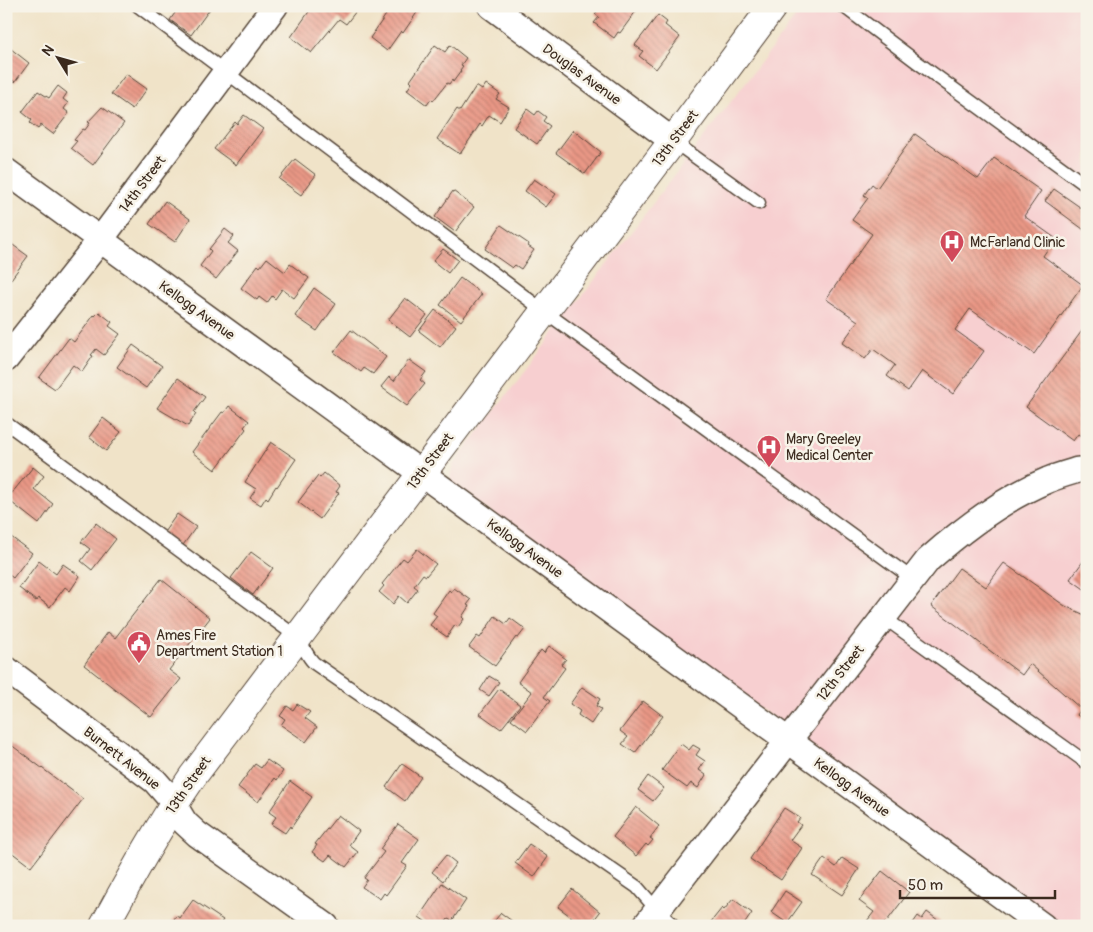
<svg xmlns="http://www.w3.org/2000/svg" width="1093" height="932" font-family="Pangolin,sans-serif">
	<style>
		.built { fill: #f7cfd0 }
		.building { fill: url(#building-back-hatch) }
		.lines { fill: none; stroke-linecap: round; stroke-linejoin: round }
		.service-casing { stroke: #564638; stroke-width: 15 }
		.minor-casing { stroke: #564638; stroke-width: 28 }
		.secondary-casing { stroke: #564638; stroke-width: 30 }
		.service { stroke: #fff; stroke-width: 12 }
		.minor { stroke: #fff; stroke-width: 25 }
		.secondary { stroke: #fff; stroke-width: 28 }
		.labels { text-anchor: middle; stroke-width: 5; stroke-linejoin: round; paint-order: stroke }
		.street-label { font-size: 14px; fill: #3b2a1e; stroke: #f7f3e8 }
		.poi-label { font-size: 14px; fill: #3b2a1e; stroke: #f7f3e8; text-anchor: start }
	</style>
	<defs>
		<pattern id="building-back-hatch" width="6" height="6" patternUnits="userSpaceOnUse" patternTransform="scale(1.25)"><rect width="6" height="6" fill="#ea9886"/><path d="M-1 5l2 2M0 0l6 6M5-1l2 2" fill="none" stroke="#bf7c6d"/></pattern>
	</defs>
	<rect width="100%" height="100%" fill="#f7f3e8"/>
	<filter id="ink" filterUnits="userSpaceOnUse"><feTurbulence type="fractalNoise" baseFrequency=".02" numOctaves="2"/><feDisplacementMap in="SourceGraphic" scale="10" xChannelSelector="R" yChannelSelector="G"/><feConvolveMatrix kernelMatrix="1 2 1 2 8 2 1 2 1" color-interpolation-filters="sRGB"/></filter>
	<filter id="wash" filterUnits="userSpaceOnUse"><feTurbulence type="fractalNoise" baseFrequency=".0096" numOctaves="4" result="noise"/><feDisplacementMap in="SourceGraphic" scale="20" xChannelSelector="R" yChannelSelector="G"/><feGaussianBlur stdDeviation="1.12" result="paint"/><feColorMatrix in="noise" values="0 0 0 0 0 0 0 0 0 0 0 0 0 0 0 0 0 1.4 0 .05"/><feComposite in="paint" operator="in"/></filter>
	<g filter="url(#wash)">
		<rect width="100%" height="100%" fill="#f0e3c8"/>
		<polygon class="built" points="804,6 1087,6 1087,926 1057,926 451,483 450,477 453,465"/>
		<g id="blocks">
			<g class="building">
				<polygon points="180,6 212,6 191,35 170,20"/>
				<polygon points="313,6 319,10 321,6 360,6 346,24 339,19 311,53 291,37"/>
				<polygon points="392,6 411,6 418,11 403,33 401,31 387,51 370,38"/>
				<polygon points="601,6 605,7 639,7 620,33 618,32 614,38 594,23 599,17 595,14"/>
				<polygon points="658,15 667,22 665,25 680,37 656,69 639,56 643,51 635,45"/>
				<polygon points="6,45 29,63 15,82 11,79 6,85"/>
				<polygon points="435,45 445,52 450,45 466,58 461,65 463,66 460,70 461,71 453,82 452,80 449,84 447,83 433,101 431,99 427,105 407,90 412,83 410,81"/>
				<polygon points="126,74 147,89 132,109 111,94"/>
				<polygon points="486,84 500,94 496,99 509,107 500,122 489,115 482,126 480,124 460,154 437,139 457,109 460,111 476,86 482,90"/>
				<polygon points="58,86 67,93 63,99 68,103 64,109 69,113 53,134 41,125 38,129 30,123 32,120 22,112 38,91 49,98"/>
				<polygon points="102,107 124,123 93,165 71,148 77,141 74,140 83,129 85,130 90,123 88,122"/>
				<polygon points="527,109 535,115 538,111 546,117 543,121 550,126 537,144 514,128"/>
				<polygon points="244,115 263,129 236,165 214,149 235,122 237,124"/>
				<polygon points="573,130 601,152 585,174 556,153"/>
				<polygon points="915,134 978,179 994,158 1041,191 1024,216 1055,238 1043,256 1083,285 1034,354 970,309 955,330 984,351 953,394 922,371 908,391 887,376 895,365 873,349 865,359 842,343 858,321 826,299 872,234 852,220 868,198 864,195 872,184 877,188"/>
				<polygon points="295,159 316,175 301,195 279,179"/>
				<polygon points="534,179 556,194 546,207 525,191"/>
				<polygon points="1054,189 1087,212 1087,232 1045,201"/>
				<polygon points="453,191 474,207 455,232 435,217"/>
				<polygon points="165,201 190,219 175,242 149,224"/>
				<polygon points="501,225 529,244 528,246 534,250 521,269 515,265 512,268 485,249"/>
				<polygon points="225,229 234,236 228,243 238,251 216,279 200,266 211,251 209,249"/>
				<polygon points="6,240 28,256 6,286"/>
				<polygon points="443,249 458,260 448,273 433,261"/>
				<polygon points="267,258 285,272 290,264 309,278 294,298 282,289 275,299 272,296 267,303 259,297 257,300 241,288 258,265 260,267"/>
				<polygon points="460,278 482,294 461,321 440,305"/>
				<polygon points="314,288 336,304 317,331 295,316"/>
				<polygon points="405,298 427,315 410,337 388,320"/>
				<polygon points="435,310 456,326 440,347 419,331"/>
				<polygon points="99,312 112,322 109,326 120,334 104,355 96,349 91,355 93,356 82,372 73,365 55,389 39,378 69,338 74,342 94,315 95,316"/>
				<polygon points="1087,324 1087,440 1078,434 1073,441 1026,407"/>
				<polygon points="351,330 386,357 373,374 364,368 361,372 334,352"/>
				<polygon points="133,345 162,366 146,388 117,367"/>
				<polygon points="409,360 426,372 420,380 425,384 407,406 381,387 389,377 394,381"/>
				<polygon points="178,378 205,397 194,412 196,414 188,426 157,408"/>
				<polygon points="229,406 249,421 244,427 246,429 215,470 192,452 222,412 224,413"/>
				<polygon points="103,418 121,432 106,451 89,437"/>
				<polygon points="271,442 296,459 277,487 276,486 268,499 266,497 261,505 250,498 256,489 245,482"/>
				<polygon points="33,467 44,476 34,489 53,504 39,524 7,499"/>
				<polygon points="324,473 340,486 336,492 339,493 320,519 298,502 318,476 320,478"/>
				<polygon points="177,514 196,527 181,548 162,535"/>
				<polygon points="96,523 116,539 92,570 81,561 90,549 81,542"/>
				<polygon points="6,533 32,553 13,578 8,574 6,577"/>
				<polygon points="417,549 436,564 426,576 423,574 414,586 418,589 407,603 399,596 393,604 379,592 384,586 382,584 403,558 407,561"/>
				<polygon points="251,552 273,568 253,595 231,578"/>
				<polygon points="1087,556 1087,591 1070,579"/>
				<polygon points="39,561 56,574 63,564 80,576 70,591 65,587 50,607 38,598 36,601 19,588"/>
				<polygon points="1004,563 1065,606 1087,616 1087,722 1077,715 1081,709 1030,664 1022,675 931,606 959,568 986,587"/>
				<polygon points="161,579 210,618 169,670 181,679 151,717 84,665 108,632 115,638"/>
				<polygon points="454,588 471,600 467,605 469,606 462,617 464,619 458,627 455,625 447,637 430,625 437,616 433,613 449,590 451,592"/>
				<polygon points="495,616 506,624 510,618 525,629 518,638 516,637 495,666 469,647 477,636 480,638"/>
				<polygon points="549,646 566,659 561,665 565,668 544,697 550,701 527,731 511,719 532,692 518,682 541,650 544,653"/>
				<polygon points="489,676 499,682 489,696 480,690"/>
				<polygon points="582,687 600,699 596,706 601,709 591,724 578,715 580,711 570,704"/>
				<polygon points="499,689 520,705 501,729 480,714"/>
				<polygon points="643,701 663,716 635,753 622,744 628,737 620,731"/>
				<polygon points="297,704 310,712 305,718 317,727 306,742 281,725 285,719 280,716 287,706 293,710"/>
				<polygon points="6,741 83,799 31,867 6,848"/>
				<polygon points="681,744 689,750 693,745 700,749 696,755 705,761 699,770 706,775 698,788 691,783 687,788 662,770"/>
				<polygon points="267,760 283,771 277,780 275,778 258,802 238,787 255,764 261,768"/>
				<polygon points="402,764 421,777 405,801 386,787"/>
				<polygon points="648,776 664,788 653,801 638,790"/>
				<polygon points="290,781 312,797 291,828 290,826 285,833 271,824 276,817 269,812"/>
				<polygon points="636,807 659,826 650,838 653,840 648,846 646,844 636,856 613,837"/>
				<polygon points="784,808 800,818 797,822 801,825 790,840 802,848 781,880 750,859"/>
				<polygon points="338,815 359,831 349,845 358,852 346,867 330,855 325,861 312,852 317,845 315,844"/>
				<polygon points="398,824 419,839 402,863 407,866 386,895 384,893 380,899 362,887 367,880 364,878 384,852 380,849"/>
				<polygon points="529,844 548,857 534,877 515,863"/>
				<polygon points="446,855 456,863 443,881 432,872"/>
				<polygon points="824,858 836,867 842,858 859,869 842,895 812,875"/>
				<polygon points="882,871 909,892 887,921 886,920 881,926 872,926 867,921 874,912 859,901"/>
				<polygon points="442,883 466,900 452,921 448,919 443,926 423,926 426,922 419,917"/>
				<polygon points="572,889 600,912 590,925 584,921 581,924 558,907"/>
				<polygon points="785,891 802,902 787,923 771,912"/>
				<polygon points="733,899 752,913 743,926 714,926 710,923 722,908 724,910"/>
				<polygon points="193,900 223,920 219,926 170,926 176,916 180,918"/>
				<polygon points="927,912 946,926 911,926 918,916 922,919"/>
				<polygon points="501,913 516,924 515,926 490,926"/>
			</g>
		</g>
	</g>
	<g filter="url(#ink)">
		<use href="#blocks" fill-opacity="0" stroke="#564638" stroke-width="1"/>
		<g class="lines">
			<defs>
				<g id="service">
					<polyline points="138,6 544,311 913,579"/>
					<polyline points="843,6 917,62 1087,186"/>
					<polyline points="673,141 759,203"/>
					<path d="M6,423L297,637C304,646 306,655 314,663L637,887L657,910L674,926"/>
					<polyline points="883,617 1087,763"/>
				</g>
				<g id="minor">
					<polyline points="491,6 673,141"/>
					<polyline points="6,171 1043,926"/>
					<polyline points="6,359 101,239 275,6"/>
					<polyline points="6,669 155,781 169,797 185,823 197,834 326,926"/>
					<path d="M645,926L928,560C963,529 1004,498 1048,480C1057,476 1068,473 1078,470"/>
				</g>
				<path id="secondary" d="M104,926C132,875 160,824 193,776L673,141L773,6"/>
			</defs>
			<use href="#service" class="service-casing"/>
			<use href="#minor" class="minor-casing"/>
			<use href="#secondary" class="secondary-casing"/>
			<use href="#service" class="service"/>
			<use href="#minor" class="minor"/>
			<use href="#secondary" class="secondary"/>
		</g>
	</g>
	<defs>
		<symbol id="hospital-pin" viewBox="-11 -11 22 30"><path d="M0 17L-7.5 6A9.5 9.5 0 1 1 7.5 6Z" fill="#d1495b" stroke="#f7f3e8"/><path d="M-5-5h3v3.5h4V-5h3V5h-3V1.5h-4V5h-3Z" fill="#fff"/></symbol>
		<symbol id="civic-pin" viewBox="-11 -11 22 30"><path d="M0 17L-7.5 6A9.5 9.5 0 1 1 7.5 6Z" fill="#d1495b" stroke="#f7f3e8"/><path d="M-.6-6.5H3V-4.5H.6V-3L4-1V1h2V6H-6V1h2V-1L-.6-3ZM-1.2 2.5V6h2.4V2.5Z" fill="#fff"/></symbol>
	</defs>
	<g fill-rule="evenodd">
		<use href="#hospital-pin" x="938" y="228" width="28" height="38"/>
		<use href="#hospital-pin" x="755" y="433" width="28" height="38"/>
		<use href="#civic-pin" x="125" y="629" width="28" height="38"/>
	</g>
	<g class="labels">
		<g class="street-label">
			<text transform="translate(582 74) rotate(36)" y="5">Douglas Avenue</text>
			<text transform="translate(675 138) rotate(-53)" y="5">13th Street</text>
			<text transform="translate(142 184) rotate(-53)" y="5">14th Street</text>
			<text transform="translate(197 310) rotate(36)" y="5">Kellogg Avenue</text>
			<text transform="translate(430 461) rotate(-53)" y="5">13th Street</text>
			<text transform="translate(525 548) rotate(36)" y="5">Kellogg Avenue</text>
			<text transform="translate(840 673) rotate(-52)" y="5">12th Street</text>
			<text transform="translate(122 758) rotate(38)" y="5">Burnett Avenue</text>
			<text transform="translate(188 785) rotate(-55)" y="5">13th Street</text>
			<text transform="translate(852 787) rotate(36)" y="5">Kellogg Avenue</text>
		</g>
		<g class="poi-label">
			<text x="970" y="247">McFarland Clinic</text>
			<text x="786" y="444">Mary Greeley<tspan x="786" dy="16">Medical Center</tspan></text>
			<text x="156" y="640">Ames Fire<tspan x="156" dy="16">Department Station 1</tspan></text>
		</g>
	</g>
	<rect width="1093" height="932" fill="none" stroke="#f7f3e8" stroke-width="25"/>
	<g transform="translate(58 58) rotate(307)" stroke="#f7f3e8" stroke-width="4" paint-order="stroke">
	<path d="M0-4L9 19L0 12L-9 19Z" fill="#3b2a1e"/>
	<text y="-8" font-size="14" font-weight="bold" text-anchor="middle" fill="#3b2a1e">N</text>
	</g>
	<path d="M900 890v8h155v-8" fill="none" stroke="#3b2a1e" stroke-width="2.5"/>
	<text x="908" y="890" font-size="15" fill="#3b2a1e" stroke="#f7f3e8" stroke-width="4" paint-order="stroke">50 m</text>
</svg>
